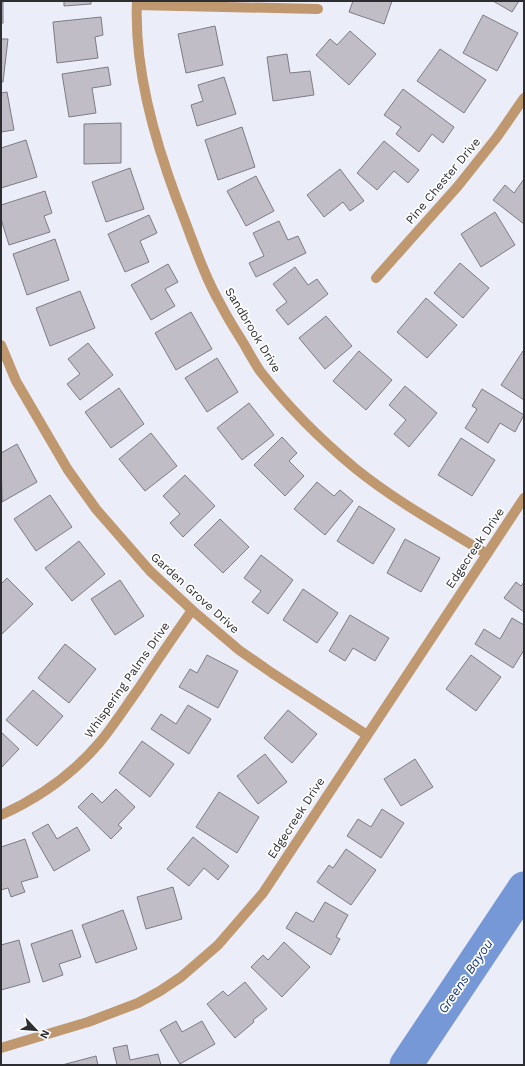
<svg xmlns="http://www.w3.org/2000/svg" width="525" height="1066" font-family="'Work Sans',sans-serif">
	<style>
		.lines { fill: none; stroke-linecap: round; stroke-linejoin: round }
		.river { stroke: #7798d7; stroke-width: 33 }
		.building { fill: #c0bdc7; stroke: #7e7b85 }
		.minor { stroke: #bf986f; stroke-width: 10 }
		.labels { text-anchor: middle; stroke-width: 3.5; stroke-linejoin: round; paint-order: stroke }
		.street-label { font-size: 12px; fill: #2d2e32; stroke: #fff }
		.water-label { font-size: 13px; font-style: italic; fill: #133781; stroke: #fff }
	</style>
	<rect width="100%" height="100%" fill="#ebeef8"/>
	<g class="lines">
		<polyline class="river" points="406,1065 524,888"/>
	</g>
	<g class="building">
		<rect x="1" y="1" width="2" height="22"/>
		<polygon points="64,1 91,1 91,4 64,6"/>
		<polygon points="353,1 392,1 384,24 349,12"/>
		<polygon points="493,1 519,1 512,12"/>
		<polygon points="483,15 518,33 497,71 463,53"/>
		<polygon points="101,17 103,35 95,37 98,58 57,63 53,22"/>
		<polygon points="215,26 223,65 186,73 178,34"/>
		<polygon points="350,31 376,54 349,85 316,55 330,39 337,45"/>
		<polygon points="1,39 8,39 3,82 1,82"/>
		<polygon points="440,49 486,80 464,113 417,81"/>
		<polygon points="287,54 290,73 310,71 314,95 273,101 267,57"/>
		<polygon points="108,67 111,85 92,88 96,113 69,117 62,74"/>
		<polygon points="224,77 236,114 197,126 191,105 203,101 198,85"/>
		<polygon points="403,89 454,127 443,143 432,134 419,152 396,134 401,127 384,115"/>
		<polygon points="7,92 14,130 1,132 1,93"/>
		<polygon points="121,123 121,163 84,164 84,124"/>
		<polygon points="242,127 255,167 218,180 205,140"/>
		<polygon points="26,140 37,177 1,188 1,148"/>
		<polygon points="384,141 419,170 408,183 394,171 377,190 357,173"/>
		<polygon points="130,168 144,209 106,222 92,182"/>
		<polygon points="340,169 364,201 350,211 343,202 324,217 307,195"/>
		<polygon points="256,176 274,211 246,226 227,191"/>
		<polygon points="524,179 524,224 493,200 505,185 514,193"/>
		<polygon points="45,191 52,213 44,216 50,232 9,245 1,219 1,205"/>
		<polygon points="495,212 515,245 481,267 461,234"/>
		<polygon points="149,215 157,233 140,241 149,262 125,272 108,234"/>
		<polygon points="279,221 288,240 298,236 306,253 256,277 249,263 264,256 253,233"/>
		<polygon points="55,239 69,280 27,295 13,254"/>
		<polygon points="460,263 489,288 463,318 434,293"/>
		<polygon points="168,264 178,282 165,289 175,306 151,320 131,285"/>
		<polygon points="295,267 308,285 317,279 328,294 288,325 276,310 287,302 273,284"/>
		<polygon points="80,291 95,328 50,346 36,308"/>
		<polygon points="426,298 457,325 427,358 397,332"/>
		<polygon points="191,312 212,349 176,370 155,333"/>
		<polygon points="326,316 352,346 325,369 299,338"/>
		<polygon points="88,343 113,375 80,400 67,384 80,374 68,359"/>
		<polygon points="359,351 392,380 366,410 333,381"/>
		<polygon points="523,351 524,351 524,400 501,385"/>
		<polygon points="217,358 238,392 207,412 185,378"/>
		<polygon points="405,386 437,413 409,447 394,434 406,420 389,405"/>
		<polygon points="119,388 144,424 111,448 85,412"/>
		<polygon points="482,389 524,415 515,432 500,423 488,443 465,428 477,409 472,406"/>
		<polygon points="249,403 274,435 242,460 217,428"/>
		<polygon points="151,433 177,466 145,491 119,459"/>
		<polygon points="282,437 297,453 289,461 304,476 285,496 254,465"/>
		<polygon points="461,438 495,460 472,496 438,475"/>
		<polygon points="17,444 37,482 2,502 1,453"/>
		<polygon points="185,475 215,506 183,537 170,523 180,514 163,496"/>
		<polygon points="317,482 334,496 340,490 353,501 325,535 294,509"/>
		<polygon points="50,495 72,527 36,551 14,519"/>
		<polygon points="359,506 395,529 373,564 337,541"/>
		<polygon points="220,519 249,547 223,573 194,545"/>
		<polygon points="405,539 440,558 421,592 387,573"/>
		<polygon points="79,541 105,574 72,601 45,568"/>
		<polygon points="261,555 293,580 268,614 252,602 261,591 244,578"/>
		<polygon points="7,578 33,604 1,635 1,584"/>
		<polygon points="120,580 144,616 115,635 91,599"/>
		<polygon points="516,582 521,586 524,582 524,612 504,598"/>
		<polygon points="303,589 338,613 317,643 283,620"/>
		<polygon points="350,615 389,638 375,661 353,648 345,661 329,651"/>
		<polygon points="512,618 524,625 524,650 513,668 475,644 484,629 500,639"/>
		<polygon points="65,644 96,669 69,703 38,678"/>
		<polygon points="207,655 238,671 218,708 179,687 190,669 197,673"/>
		<polygon points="471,655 501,677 476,711 446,689"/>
		<polygon points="33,690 63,716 37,746 6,720"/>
		<polygon points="188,705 211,719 189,754 151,729 161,714 176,724"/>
		<polygon points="288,710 317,734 292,763 264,738"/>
		<polygon points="1,732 19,749 1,768"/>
		<polygon points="142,741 174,764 150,797 119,773"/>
		<polygon points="265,754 287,782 258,804 237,776"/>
		<polygon points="415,759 433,787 401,806 384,779"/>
		<polygon points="116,789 135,807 118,825 122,828 111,839 78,807 92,793 102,803"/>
		<polygon points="219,792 259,817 237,853 196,827"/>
		<polygon points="382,809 404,823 381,858 347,836 358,819 371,827"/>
		<polygon points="48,824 57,839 77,827 90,850 54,871 32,833"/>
		<polygon points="193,837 229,866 218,880 204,868 189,886 167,869"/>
		<polygon points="25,839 38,877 21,882 25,892 11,897 8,888 1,890 1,847"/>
		<polygon points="346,849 376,870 351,905 317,882 329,865 333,868"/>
		<polygon points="173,887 182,919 146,929 137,897"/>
		<polygon points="325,902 348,915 336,937 340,939 331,955 286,928 296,912 313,922"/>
		<polygon points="123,910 137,949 96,963 82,925"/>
		<polygon points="72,930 81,957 59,964 63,975 43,982 31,944"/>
		<polygon points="19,940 30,982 1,990 1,945"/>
		<polygon points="284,942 310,967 282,997 251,967 263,955 268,960"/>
		<polygon points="245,982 267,1009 253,1020 254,1022 235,1038 207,1004 223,991 228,996"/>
		<polygon points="176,1021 182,1032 202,1021 215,1044 180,1064 160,1030"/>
		<polygon points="127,1045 130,1060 158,1054 161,1065 117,1065 113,1048"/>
		<polygon points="96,1056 98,1065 62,1065"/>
	</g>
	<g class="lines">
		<g class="minor">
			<path d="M137,1C134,68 154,138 177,200C191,235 202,272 221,305C228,319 236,331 244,344C249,353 254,362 260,371C288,407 321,440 356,469C397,502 443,527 487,554"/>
			<polyline points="137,5 318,9"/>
			<polyline points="376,278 458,186 497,137 524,98"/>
			<polyline points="1,345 16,381 68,470 96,509 150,571 192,610 239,650 272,673 367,735"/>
			<path d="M1,815C39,798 73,774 100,742C114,725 126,706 139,688C156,662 174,636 192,610"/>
			<polyline points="1,1048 88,1022 138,1003 160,991 181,977 218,945 263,893 524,498"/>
		</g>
	</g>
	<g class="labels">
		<g class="street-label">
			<text transform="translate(443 181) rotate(-50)" y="4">Pine Chester Drive</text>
			<text transform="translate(253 330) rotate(59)" y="4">Sandbrook Drive</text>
			<text transform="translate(475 548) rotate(-56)" y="4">Edgecreek Drive</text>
			<text transform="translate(195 593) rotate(42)" y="4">Garden Grove Drive</text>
			<text transform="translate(127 680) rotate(-55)" y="4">Whispering Palms Drive</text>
			<text transform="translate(296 818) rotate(-57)" y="4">Edgecreek Drive</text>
		</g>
		<g class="water-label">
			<text transform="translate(465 976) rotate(-56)" y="5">Greens Bayou</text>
		</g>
	</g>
	<rect width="525" height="1066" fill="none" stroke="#2d2e32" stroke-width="4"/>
	<g transform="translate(36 1030) rotate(116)" stroke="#ffffff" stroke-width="3" paint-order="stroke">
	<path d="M0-3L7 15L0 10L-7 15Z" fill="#2d2e32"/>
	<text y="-6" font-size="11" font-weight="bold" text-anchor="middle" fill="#2d2e32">N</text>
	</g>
</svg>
